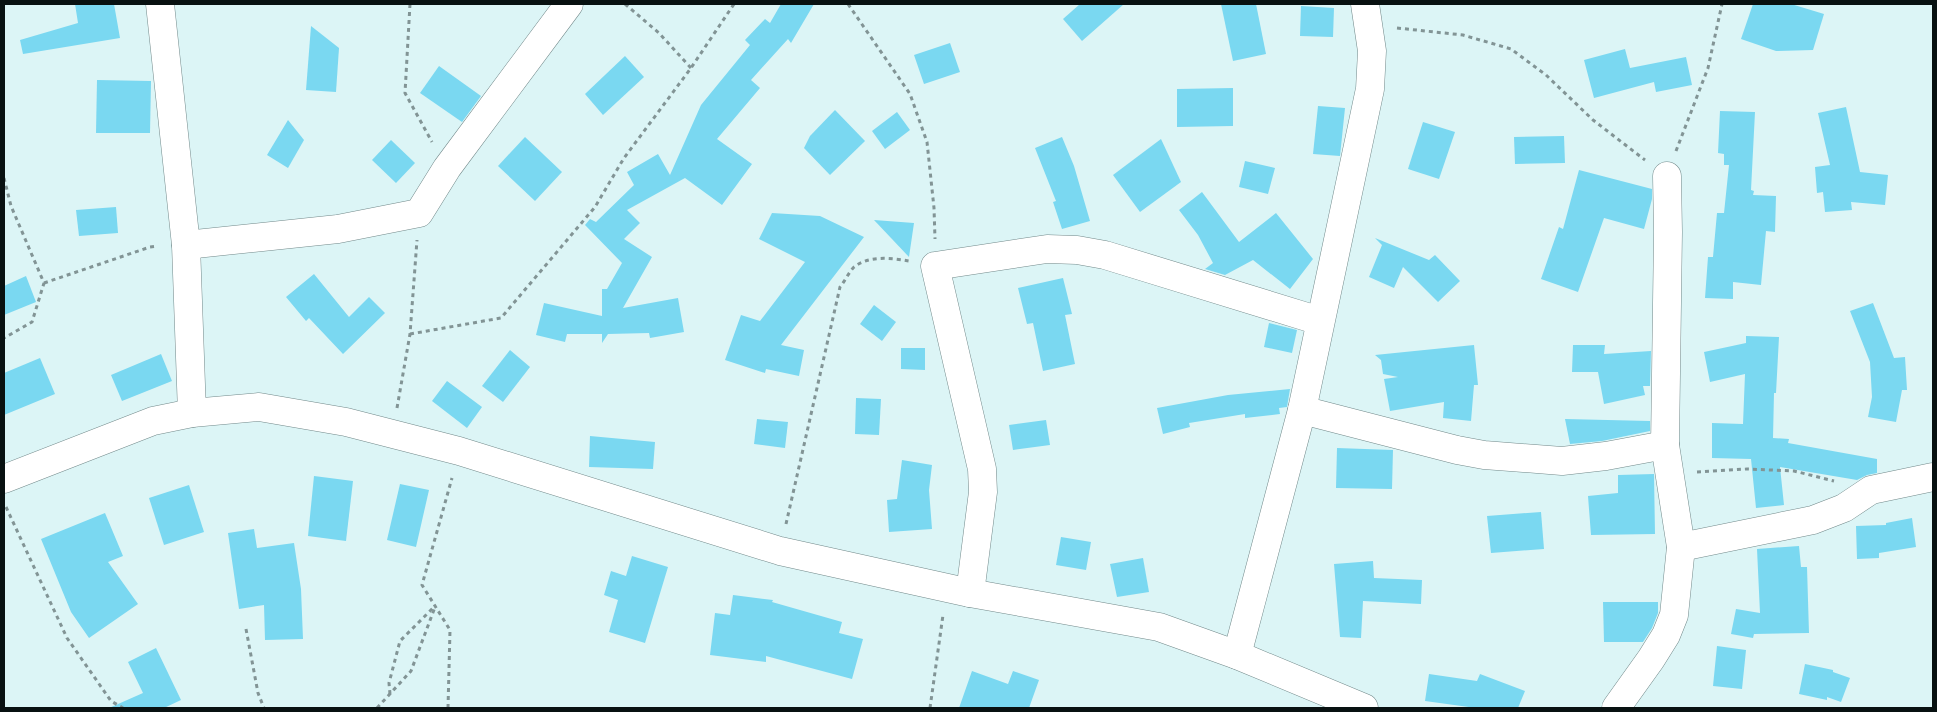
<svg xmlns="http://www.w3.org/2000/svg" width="1937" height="712" font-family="Cabin,sans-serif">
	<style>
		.building { fill: #7ad8f1 }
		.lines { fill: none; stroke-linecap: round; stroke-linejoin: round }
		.minor-casing { stroke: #72898a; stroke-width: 29 }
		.path { stroke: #829495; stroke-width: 3; stroke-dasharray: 4 4; stroke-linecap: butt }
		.minor { stroke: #fff; stroke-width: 28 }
	</style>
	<rect width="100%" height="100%" fill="#dcf5f6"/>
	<g class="building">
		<polygon points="75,4 114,4 120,38 23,54 20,40 78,23"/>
		<polygon points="781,4 814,4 791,43 788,39 751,80 760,88 717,139 752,164 722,205 685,178 627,210 640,223 624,239 652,257 623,308 678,298 684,332 650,338 649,333 608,334 602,343 602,334 567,334 565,342 536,335 544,303 602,316 602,289 607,289 622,263 585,225 590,219 596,222 634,185 627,172 658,154 670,175 701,105 750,45 745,40 765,19 770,23"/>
		<polygon points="1080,4 1124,4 1082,41 1063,19"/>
		<polygon points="1221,4 1256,4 1266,54 1233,61"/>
		<polygon points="1753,4 1791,4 1824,14 1813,50 1776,51 1741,39"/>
		<polygon points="1301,6 1334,8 1333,37 1300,36"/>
		<polygon points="311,26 339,48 336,92 306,90"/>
		<polygon points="950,43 960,72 924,84 914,55"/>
		<polygon points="1625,49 1630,68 1686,57 1692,85 1656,92 1654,82 1594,98 1584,60"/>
		<polygon points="625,56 644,77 603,115 585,94"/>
		<polygon points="439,66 481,96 462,122 420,93"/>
		<polygon points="97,80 151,81 150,133 96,133"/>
		<polygon points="1233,88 1233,126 1177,127 1177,89"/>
		<polygon points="1318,106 1345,108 1340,156 1313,154"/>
		<polygon points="1846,107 1860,172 1888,175 1885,205 1851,202 1852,210 1825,212 1823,192 1817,193 1815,167 1830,165 1818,113"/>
		<polygon points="835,110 865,141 830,175 804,148 810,136"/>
		<polygon points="1720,111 1755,112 1751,190 1754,191 1753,195 1776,196 1775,232 1766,231 1761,285 1733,282 1733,299 1705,298 1708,257 1713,257 1717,213 1724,213 1729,165 1724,165 1724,154 1718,153"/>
		<polygon points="897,112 910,130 885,149 872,131"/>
		<polygon points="288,120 304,140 288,168 267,155"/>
		<polygon points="1423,122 1455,132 1439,179 1408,169"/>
		<polygon points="1564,136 1565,163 1515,164 1514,137"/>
		<polygon points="525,137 562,172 535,201 498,166"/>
		<polygon points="1062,137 1074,166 1090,221 1062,229 1053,202 1056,201 1035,148"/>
		<polygon points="1161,139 1181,182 1140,212 1113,175"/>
		<polygon points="391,140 415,163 396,183 372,160"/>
		<polygon points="1245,161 1275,168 1268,194 1239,187"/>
		<polygon points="1579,170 1652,189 1652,199 1644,229 1604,218 1578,292 1541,279 1559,227 1563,229"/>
		<polygon points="1202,192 1239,242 1276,213 1313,259 1290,289 1253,260 1225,275 1205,269 1213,263 1198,235 1179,210"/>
		<polygon points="116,207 118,233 79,236 76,210"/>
		<polygon points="772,213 820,216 864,237 781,345 804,350 799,376 766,369 765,373 725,360 741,315 760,321 805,262 759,239"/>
		<polygon points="874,220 914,223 909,257"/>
		<polygon points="1375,238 1429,260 1435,255 1460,281 1438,302 1403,267 1394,288 1369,277 1382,245"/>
		<polygon points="314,274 349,317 369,297 385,313 343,354 309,318 306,321 286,297"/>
		<polygon points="26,276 36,302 4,315 4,286"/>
		<polygon points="1063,278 1072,314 1065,315 1075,364 1043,371 1033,323 1027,324 1018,288"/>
		<polygon points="1873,303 1894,358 1905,357 1907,390 1902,390 1896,422 1868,417 1872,397 1870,362 1850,311"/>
		<polygon points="874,305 896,322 882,341 860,324"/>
		<polygon points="1269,323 1297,330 1292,353 1264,347"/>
		<polygon points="1746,336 1779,337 1776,393 1774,393 1773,438 1789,439 1788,443 1877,459 1877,473 1867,475 1857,480 1780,467 1784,505 1756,508 1751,459 1712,458 1712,423 1743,424 1745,374 1710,382 1704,352 1746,343"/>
		<polygon points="1474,345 1478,385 1474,385 1471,421 1443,418 1444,402 1390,411 1384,379 1398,377 1383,374 1381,360 1375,355"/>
		<polygon points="1573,345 1605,345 1604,354 1651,351 1650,386 1643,386 1645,395 1604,404 1598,372 1572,372"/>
		<polygon points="901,348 925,348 925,370 901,369"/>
		<polygon points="510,350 530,367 503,402 482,386"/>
		<polygon points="161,354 172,381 122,401 111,375"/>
		<polygon points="40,358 55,394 4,415 4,373"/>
		<polygon points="447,381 482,407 467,428 432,401"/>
		<polygon points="1290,389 1287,407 1279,408 1280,414 1245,418 1245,414 1189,423 1190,427 1163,434 1157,408 1228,395"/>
		<polygon points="856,398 881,399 879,435 855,434"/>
		<polygon points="757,419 788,422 785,448 754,444"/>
		<polygon points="1565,419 1650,421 1650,431 1602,441 1570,444"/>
		<polygon points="1046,420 1050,445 1013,450 1009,425"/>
		<polygon points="590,436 655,442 653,469 589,467"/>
		<polygon points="1337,448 1393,450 1392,489 1336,488"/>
		<polygon points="902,460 932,465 929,490 932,529 889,532 887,500 897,499"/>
		<polygon points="1654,474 1655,534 1591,535 1588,496 1618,493 1618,475"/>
		<polygon points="314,476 353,481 346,541 308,536"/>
		<polygon points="400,484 429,490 416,547 387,540"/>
		<polygon points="189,485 204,532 164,545 149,498"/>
		<polygon points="1541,512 1544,549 1491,553 1487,516"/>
		<polygon points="105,513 123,556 108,562 138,604 89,638 71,612 41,539"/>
		<polygon points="1912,518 1916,547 1879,553 1879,558 1857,559 1856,526 1886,525 1886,523"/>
		<polygon points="254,529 257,548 294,543 301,589 303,639 265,640 264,605 239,609 228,533"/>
		<polygon points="1061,537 1091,542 1086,570 1056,565"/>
		<polygon points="1799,546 1801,567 1807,567 1809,633 1754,634 1753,638 1731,634 1736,609 1760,613 1757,549"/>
		<polygon points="632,556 668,567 645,643 609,632 618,600 604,595 611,571 626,576"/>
		<polygon points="1143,558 1149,592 1117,597 1110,564"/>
		<polygon points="1373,561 1374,578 1422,580 1421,604 1363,601 1361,638 1340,637 1334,564"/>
		<polygon points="733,595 773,600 772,602 842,622 839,633 863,639 852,679 766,656 766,662 710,655 715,613 730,615"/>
		<polygon points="1603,602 1658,602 1658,613 1652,628 1643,642 1604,642"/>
		<polygon points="1717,646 1746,650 1742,689 1713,686"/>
		<polygon points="156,648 181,700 164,708 109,708 143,693 128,662"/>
		<polygon points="1805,664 1833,670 1833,672 1850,678 1841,702 1827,697 1827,700 1799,694"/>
		<polygon points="972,671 1008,684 1013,671 1039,680 1029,708 959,708"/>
		<polygon points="1429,674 1477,681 1480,674 1525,691 1518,708 1476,708 1425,701"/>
	</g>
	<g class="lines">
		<defs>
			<g id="minor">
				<polyline points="160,4 186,245 192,413"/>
				<polyline points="186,245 338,229 419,213 447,168 569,4"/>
				<polyline points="1302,410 1457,450 1484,455 1562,461 1606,456 1665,445"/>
				<polyline points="4,479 153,421 192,413 259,407 346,422 459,451 780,551 970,593 1159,627 1237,655 1364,708"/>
				<polyline points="1681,547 1813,520 1844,508 1871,490 1933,477"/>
				<polyline points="970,593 983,492 982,469 935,266 1047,249 1077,250 1105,255 1320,321"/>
				<polyline points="1237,655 1302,410 1370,89 1372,51 1365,4"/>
				<polyline points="1616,708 1651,659 1666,635 1674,615 1681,547 1665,445 1668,232 1667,176"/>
			</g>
		</defs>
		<use href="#minor" class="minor-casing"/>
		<g class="path">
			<polyline points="410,4 405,93 432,142"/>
			<polyline points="625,4 659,33 691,68"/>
			<polyline points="848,4 910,94 927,142 934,208 935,239"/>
			<polyline points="1397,28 1463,35 1511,49 1546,75 1593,120 1645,160"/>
			<polyline points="1676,151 1708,68 1722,4"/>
			<polyline points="4,178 11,206 44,283 32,322 4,338"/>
			<polyline points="44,283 150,247 158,246"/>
			<polyline points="410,334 501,318 595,207 624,158 691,68 734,4"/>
			<polyline points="397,408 410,334 417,240"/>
			<polyline points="1697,472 1747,469 1794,471 1834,481"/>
			<polyline points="6,507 67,638 111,701 123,708"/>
			<path d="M786,524L840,287C845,281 849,272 854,267C869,255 892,258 909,261"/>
			<polyline points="246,629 258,693 264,708"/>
			<polyline points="390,694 389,683 400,641 433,608"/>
			<polyline points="377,708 411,671 435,607"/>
			<polyline points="448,708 450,630 422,585 452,478"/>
			<polyline points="930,708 943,615"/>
		</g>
		<use href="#minor" class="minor"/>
	</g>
	<rect width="1937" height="712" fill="none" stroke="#081111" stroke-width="10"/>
</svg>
